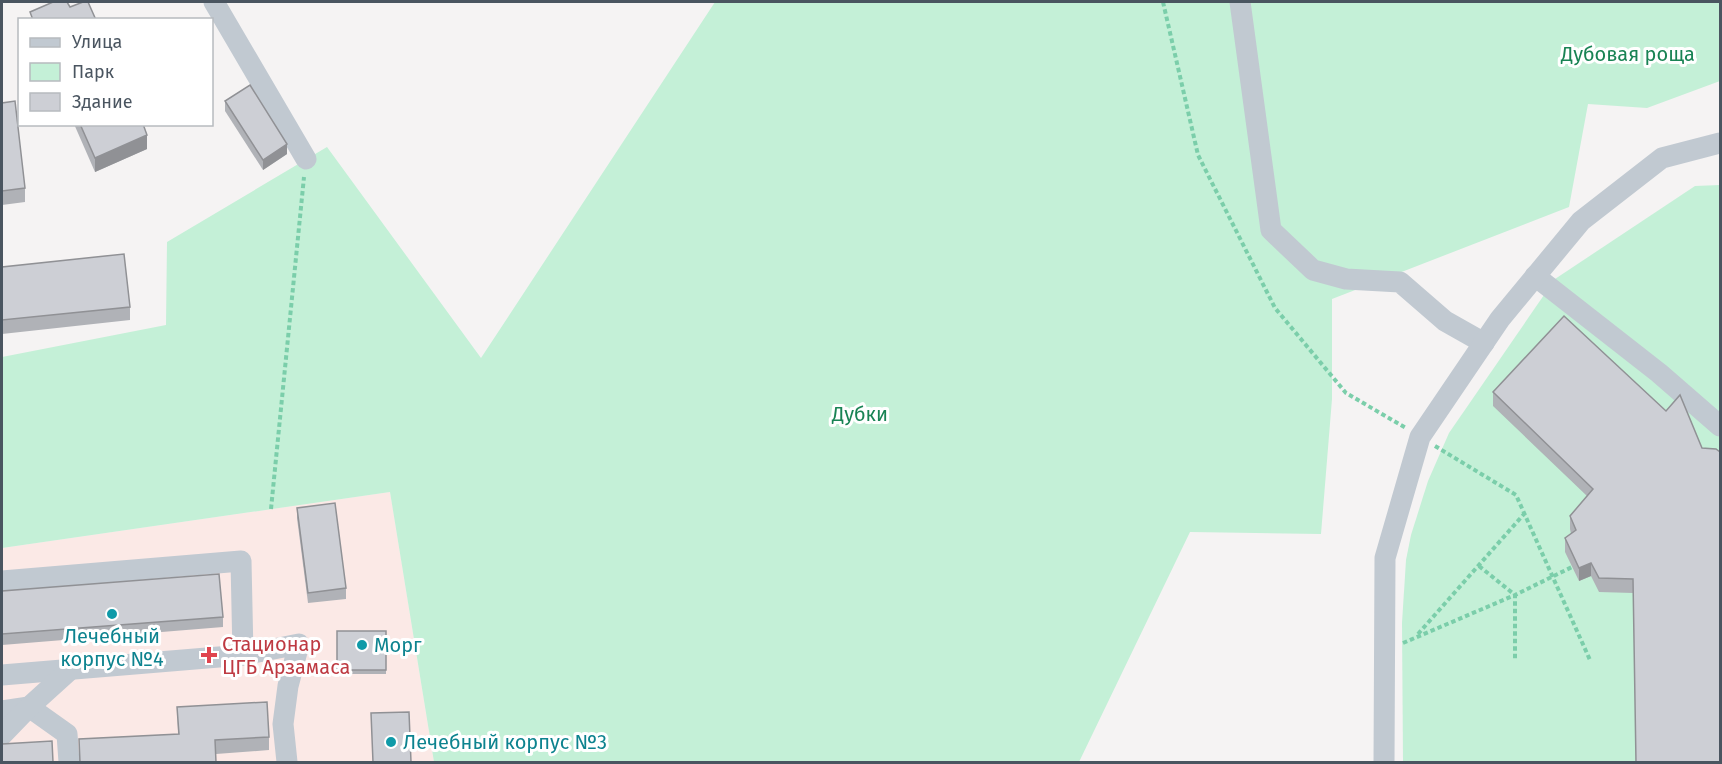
<svg xmlns="http://www.w3.org/2000/svg" width="1722" height="764" font-family="'Fira Sans',sans-serif">
	<style>
		.medical { fill: #fbe9e6 }
		.green { fill: #c4f0d7 }
		.lines { fill: none; stroke-linecap: round; stroke-linejoin: round }
		.path { stroke: #7bceaa; stroke-width: 4; stroke-dasharray: 4.5 3; stroke-linecap: butt }
		.minor { stroke: #c1c9d1; stroke-width: 21 }
		.wall { fill: #b0b2b7 }
		.shaded-wall { fill: #909195 }
		.building { fill: #cdcfd5; stroke: #909195; stroke-width: 1.5 }
		.culture-dot { fill: #0f9aa8; stroke: #fff; stroke-width: 2 }
		.health-dot { fill: #e0444e; stroke: #fff; stroke-width: 2 }
		.labels { text-anchor: middle; stroke-width: 6; stroke-linejoin: round; paint-order: stroke }
		.park-label { font-size: 20px; fill: #198354; stroke: #fff }
		.culture-label { font-size: 20px; fill: #0d838f; stroke: #fff; text-anchor: start }
		.health-label { font-size: 20px; fill: #be3a42; stroke: #fff; text-anchor: start }
	</style>
	<rect width="100%" height="100%" fill="#f5f3f3"/>
	<polygon class="medical" points="390,492 434,762 2,762 2,548"/>
	<g class="green">
		<polygon points="715,2 1720,2 1720,81 1647,108 1588,104 1569,207 1332,299 1332,399 1321,534 1190,532 1079,762 434,762 390,492 2,548 2,357 166,325 167,242 327,147 481,358"/>
		<polygon points="1720,185 1720,762 1403,762 1402,623 1406,560 1411,535 1428,481 1449,433 1555,279 1695,186"/>
	</g>
	<g class="lines">
		<g class="path">
			<polyline points="1163,2 1198,155 1275,308 1346,393 1406,428"/>
			<polyline points="1435,446 1516,495 1590,660"/>
			<polyline points="271,509 304,177"/>
			<polyline points="1479,566 1515,595 1515,661"/>
			<polyline points="1418,634 1524,514"/>
			<polyline points="1403,643 1515,595 1572,567"/>
		</g>
		<g class="minor">
			<polyline points="214,2 306,159"/>
			<polyline points="1240,2 1271,230 1313,270 1346,279 1400,282 1445,321 1484,343"/>
			<polyline points="1535,276 1659,373 1720,426"/>
			<polyline points="2,581 241,561 243,655 2,675"/>
			<polyline points="243,655 299,644 288,686 283,724 287,762"/>
			<polyline points="2,711 29,707 67,734 69,762"/>
			<polyline points="2,735 29,707 71,669"/>
			<polyline points="1384,762 1385,558 1420,437 1500,319 1581,221 1662,158 1720,143"/>
		</g>
	</g>
	<g class="wall">
		<polygon points="225,101 287,154 263,170 225,111"/>
		<polygon points="2,103 25,188 25,202 2,205"/>
		<polygon points="74,124 143,124 147,149 95,172"/>
		<polygon points="2,267 130,307 130,320 2,334"/>
		<polygon points="1493,392 1666,411 1633,593 1599,592 1591,576 1579,581 1565,552 1565,538 1571,534 1570,529 1570,516 1587,496 1493,406"/>
		<polygon points="297,508 346,588 346,599 308,603 297,518"/>
		<polygon points="2,591 223,617 223,627 2,645"/>
		<rect x="337" y="631" width="49" height="43"/>
		<polygon points="177,707 269,737 269,750 216,754 216,762 79,762 79,739 178,734"/>
	</g>
	<g class="shaded-wall">
		<polygon points="147,135 147,149 95,172 95,158"/>
		<polygon points="287,144 287,154 263,170 263,160"/>
		<polygon points="1591,563 1591,576 1579,581 1579,568"/>
	</g>
	<g class="building">
		<polygon points="53,2 67,2 70,7 83,2 88,2 96,20 33,20 30,12"/>
		<polygon points="250,85 287,144 263,160 225,101"/>
		<polygon points="15,101 25,188 2,191 2,103"/>
		<polygon points="80,124 143,124 147,135 95,158"/>
		<polygon points="124,254 130,307 2,320 2,267"/>
		<polygon points="1564,316 1666,411 1680,395 1702,448 1716,449 1720,452 1720,762 1636,762 1633,579 1599,578 1591,563 1579,568 1565,538 1576,530 1570,516 1593,489 1493,392"/>
		<polygon points="335,503 346,588 308,593 297,508"/>
		<polygon points="219,574 223,617 2,634 2,591"/>
		<rect x="337" y="631" width="49" height="39"/>
		<polygon points="267,702 269,737 215,740 216,762 80,762 79,739 179,734 177,707"/>
		<polygon points="409,712 411,762 373,762 371,713"/>
		<polygon points="52,741 53,762 2,762 2,744"/>
	</g>
	<g class="culture-dot">
		<circle cx="112" cy="614" r="6"/>
		<circle cx="362" cy="645" r="6"/>
		<circle cx="391" cy="742" r="6"/>
	</g>
	<path class="health-dot" d="M206 646h6v6h6v6h-6v6h-6v-6h-6v-6h6z"/>
	<g class="labels">
		<g class="park-label">
			<text x="1628" y="61">Дубовая роща</text>
			<text x="860" y="421">Дубки</text>
		</g>
		<g class="culture-label">
			<text x="112" y="643" text-anchor="middle">Лечебный<tspan x="112" dy="23">корпус №4</tspan></text>
			<text x="374" y="652">Морг</text>
			<text x="403" y="749">Лечебный корпус №3</text>
		</g>
		<g class="health-label">
			<text x="222" y="651">Стационар<tspan x="222" dy="23">ЦГБ Арзамаса</tspan></text>
		</g>
	</g>
	<rect width="1722" height="764" fill="none" stroke="#4a5560" stroke-width="6"/>
	<rect x="18" y="18" width="195" height="108" fill="#ffffff" stroke="#b7bbbf" stroke-width="1.5"/>
	<rect x="30" y="38" width="30" height="9" fill="#c1c9d1" stroke="#b7bbbf" stroke-width="1.5"/>
	<text x="72" y="48" font-size="18" fill="#4a5560">Улица</text>
	<rect x="30" y="63" width="30" height="18" fill="#c4f0d7" stroke="#b7bbbf" stroke-width="1.5"/>
	<text x="72" y="78" font-size="18" fill="#4a5560">Парк</text>
	<rect x="30" y="93" width="30" height="18" fill="#cdcfd5" stroke="#b7bbbf" stroke-width="1.5"/>
	<text x="72" y="108" font-size="18" fill="#4a5560">Здание</text>
</svg>
